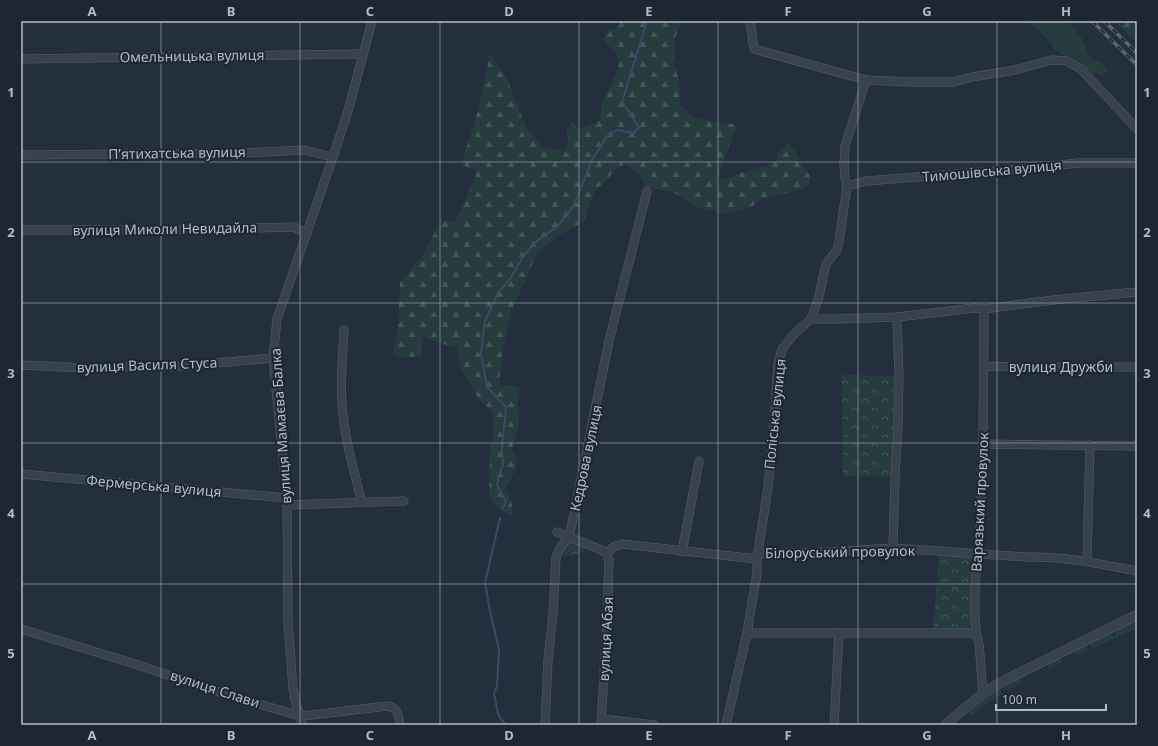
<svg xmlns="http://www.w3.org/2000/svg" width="1158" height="746" font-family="'Noto Sans',sans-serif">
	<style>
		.grass { fill: #263c3f }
		.forest { fill: url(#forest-firs) }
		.park { fill: url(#park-crowns) }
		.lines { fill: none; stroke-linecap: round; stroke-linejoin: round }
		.stream { stroke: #394c67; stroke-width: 2 }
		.minor-casing { stroke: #565f6c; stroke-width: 9 }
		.tertiary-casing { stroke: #565f6c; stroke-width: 10 }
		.minor { stroke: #38414e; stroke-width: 8 }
		.tertiary { stroke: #38414e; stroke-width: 9 }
		.rail-casing { stroke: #5a6575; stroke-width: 3.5 }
		.rail { stroke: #1d2633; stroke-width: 2; stroke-dasharray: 6; stroke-linecap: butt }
		.grid { fill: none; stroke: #b4bcc9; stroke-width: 1; stroke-opacity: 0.55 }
		.labels { text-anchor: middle; stroke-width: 4; stroke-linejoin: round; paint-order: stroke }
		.street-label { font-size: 14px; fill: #b4bcc9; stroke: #1d2633 }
		.neatline { fill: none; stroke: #b4bcc9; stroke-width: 1.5 }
		.grid-label { font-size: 13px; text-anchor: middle; font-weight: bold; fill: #b4bcc9 }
	</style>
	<defs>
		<pattern id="forest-firs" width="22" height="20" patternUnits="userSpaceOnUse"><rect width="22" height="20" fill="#263c3f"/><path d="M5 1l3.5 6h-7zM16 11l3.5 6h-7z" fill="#435659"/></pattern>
		<pattern id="park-crowns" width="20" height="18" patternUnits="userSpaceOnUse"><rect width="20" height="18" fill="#263c3f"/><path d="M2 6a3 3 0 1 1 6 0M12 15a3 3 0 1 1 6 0" fill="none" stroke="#435659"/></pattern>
	</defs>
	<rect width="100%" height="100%" fill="#242f3e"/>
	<g class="grass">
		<path d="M1026,21H1066C1074,27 1080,35 1085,44C1087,49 1086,54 1092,58C1099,63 1101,59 1107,69L1105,75C1088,75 1087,66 1075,59C1069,55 1061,56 1055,50C1052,47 1050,43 1048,40C1041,32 1034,27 1026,21Z"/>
		<polygon points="1136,619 1137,620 1137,628 1092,649 1089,643 1110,632 1113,636 1116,635 1116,629"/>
		<polygon points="1085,645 1090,650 1077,655 1073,651"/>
		<polygon points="1059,658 1061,659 1062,662 1049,669 1048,664"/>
		<polygon points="1019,678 1023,682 1006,691 1004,686"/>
		<polygon points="998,689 1001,690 1002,694 979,709 972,716 968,711 985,697"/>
	</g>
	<g class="forest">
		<path d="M619,21H683L675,37L674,63L679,81L680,105L694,118L720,123L737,124L717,180L731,178L740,173L769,165L779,159L777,154L788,143L796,152L801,163L810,176V185L791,192L762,199L751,207L724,214L694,206L673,192L647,187L639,175L627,165L619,166L610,176L594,192L586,215V220L559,235L538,252L512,309L508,324L503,348L499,383L503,386L519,387L520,390L517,402L519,415L518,426L512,450C523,466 512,473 506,488L512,504V516L497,508L489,498L490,449L494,433L492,412L478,398L461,368L457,347L438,343L424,336L421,346L423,356L404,358L393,355L398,330L400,282L422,257L441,220L455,222L478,170L461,165L478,111L490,55L507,79L527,129L543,147L565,152L568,144L567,129L572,122L577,128L584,127L597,122L601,114L602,102L610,88L619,64L616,51L606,44L604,39L608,29H615L620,24Z"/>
		<polygon points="1114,21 1137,21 1137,43"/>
	</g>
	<g class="park">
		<polygon points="842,375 897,376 893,477 843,476"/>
		<polygon points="577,544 584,548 584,551 574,555 559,556 561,549 566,545"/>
		<polygon points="939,554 974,556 976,560 972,625 965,630 933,631"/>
	</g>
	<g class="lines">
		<g class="stream">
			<polyline points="502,509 506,502 497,485 499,475 503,465 502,448 506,407 487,387 481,354 485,321 498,293 510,279 524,255 537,241 558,226 574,205 592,160 607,136 617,130 634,133 639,127 622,102 647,21"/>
			<polyline points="500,518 485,583 490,611 499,650 497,686 494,693 498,714 503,722 507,725"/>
		</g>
		<defs>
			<g id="minor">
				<polyline points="750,21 754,49 866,80 911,82 954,82 972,77 1015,70 1052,60 1067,61 1081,69 1137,129"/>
				<polyline points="21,59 363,54"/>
				<polyline points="21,155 245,153 304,150 333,157"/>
				<polyline points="847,186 866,181 1033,168 1078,163 1137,163"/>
				<polyline points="21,230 168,230 294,227 307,234"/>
				<polyline points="811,319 818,300 826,264 837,250 839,242 847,186 845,178 844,164 845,146 866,80"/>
				<path d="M344,330C343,354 340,379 342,404C344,437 354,470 362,503"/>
				<polyline points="21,365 86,368 182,366 273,358"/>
				<polyline points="984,366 1014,367 1137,367"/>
				<polyline points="983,444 1137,446"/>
				<polyline points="21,474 287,498"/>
				<polyline points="287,505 404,501"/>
				<path d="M557,532C573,540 591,544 607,553L615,546L622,544L757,559"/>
				<polyline points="893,548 895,476 898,428 899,375 897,317"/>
				<polyline points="682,552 699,461"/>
				<path d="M757,554L828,552L893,548L1027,557C1064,556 1100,564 1137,571"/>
				<polyline points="1087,561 1090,445"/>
				<path d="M21,629L135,664L228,695L300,716L312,715L387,706C399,708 398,715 400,725"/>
				<polyline points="747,633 976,633"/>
				<path d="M983,693C981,677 981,660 979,644C978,640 977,636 976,632C974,609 974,576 979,554L983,444L984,309"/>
				<polyline points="601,719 654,725"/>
				<polyline points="303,725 296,704 293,689 288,622 287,498 273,358 277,319 333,157 348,111 372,21"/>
				<path d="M545,725L548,660L553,614L556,557C559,549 562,543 569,538L609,341L647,191"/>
				<polyline points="601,725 607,620 609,560 607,553"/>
				<polyline points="726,725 747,633 757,573 757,559 768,488 773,440 778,364 782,349 794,334 811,319 836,319 897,317 975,308 984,309 1053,300 1137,292"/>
				<polyline points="834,725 839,633"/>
			</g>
			<polyline id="tertiary" points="945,725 983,693 1007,679 1137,615"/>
		</defs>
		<use href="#minor" class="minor-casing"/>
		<use href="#tertiary" class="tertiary-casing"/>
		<use href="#minor" class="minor"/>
		<use href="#tertiary" class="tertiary"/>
		<defs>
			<g id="rail">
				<polyline points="1092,21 1137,65"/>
				<polyline points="1104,21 1137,53"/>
			</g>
		</defs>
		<use href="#rail" class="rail-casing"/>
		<use href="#rail" class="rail"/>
	</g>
	<path class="grid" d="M161,21V725M300,21V725M440,21V725M579,21V725M718,21V725M858,21V725M997,21V725M21,162H1137M21,303H1137M21,443H1137M21,584H1137"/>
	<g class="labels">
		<g class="street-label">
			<text transform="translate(192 56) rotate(-1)" y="5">Омельницька вулиця</text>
			<text transform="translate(177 153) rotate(-1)" y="5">Пʼятихатська вулиця</text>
			<text transform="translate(992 171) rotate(-5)" y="5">Тимошівська вулиця</text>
			<text transform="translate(165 229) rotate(-1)" y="5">вулиця Миколи Невидайла</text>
			<text transform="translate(147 365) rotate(-2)" y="5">вулиця Василя Стуса</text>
			<text x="1061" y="372">вулиця Дружби</text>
			<text transform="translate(775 414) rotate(-84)" y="5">Поліська вулиця</text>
			<text transform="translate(281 426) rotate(-94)" y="5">вулиця Мамаєва Балка</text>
			<text transform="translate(586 458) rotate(-78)" y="5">Кедрова вулиця</text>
			<text transform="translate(154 486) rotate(5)" y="5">Фермерська вулиця</text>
			<text transform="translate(980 502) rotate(-87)" y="5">Варязький провулок</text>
			<text transform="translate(840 552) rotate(-1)" y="5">Білоруський провулок</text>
			<text transform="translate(606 639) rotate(-87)" y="5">вулиця Абая</text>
			<text transform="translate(215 689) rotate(18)" y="5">вулиця Слави</text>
		</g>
	</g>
	<rect width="1158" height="746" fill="none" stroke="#1d2633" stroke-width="44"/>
	<path d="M996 704v6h110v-6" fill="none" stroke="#b4bcc9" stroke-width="2"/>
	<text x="1002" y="704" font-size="12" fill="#b4bcc9" stroke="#1d2633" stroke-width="3" paint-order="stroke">100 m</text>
	<rect x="22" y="22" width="1114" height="702" class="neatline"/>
	<g class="grid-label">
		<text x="92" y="16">A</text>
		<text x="231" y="16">B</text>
		<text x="370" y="16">C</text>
		<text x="509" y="16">D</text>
		<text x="649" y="16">E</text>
		<text x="788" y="16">F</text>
		<text x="927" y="16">G</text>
		<text x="1066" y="16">H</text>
		<text x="11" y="97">1</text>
		<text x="1147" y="97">1</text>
		<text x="11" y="237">2</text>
		<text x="1147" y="237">2</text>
		<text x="11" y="378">3</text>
		<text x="1147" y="378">3</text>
		<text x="11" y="518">4</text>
		<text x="1147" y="518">4</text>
		<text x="11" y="658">5</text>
		<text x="1147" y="658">5</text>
		<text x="92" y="740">A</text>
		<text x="231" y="740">B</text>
		<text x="370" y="740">C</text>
		<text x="509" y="740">D</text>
		<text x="649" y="740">E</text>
		<text x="788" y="740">F</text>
		<text x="927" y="740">G</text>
		<text x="1066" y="740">H</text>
	</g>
</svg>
